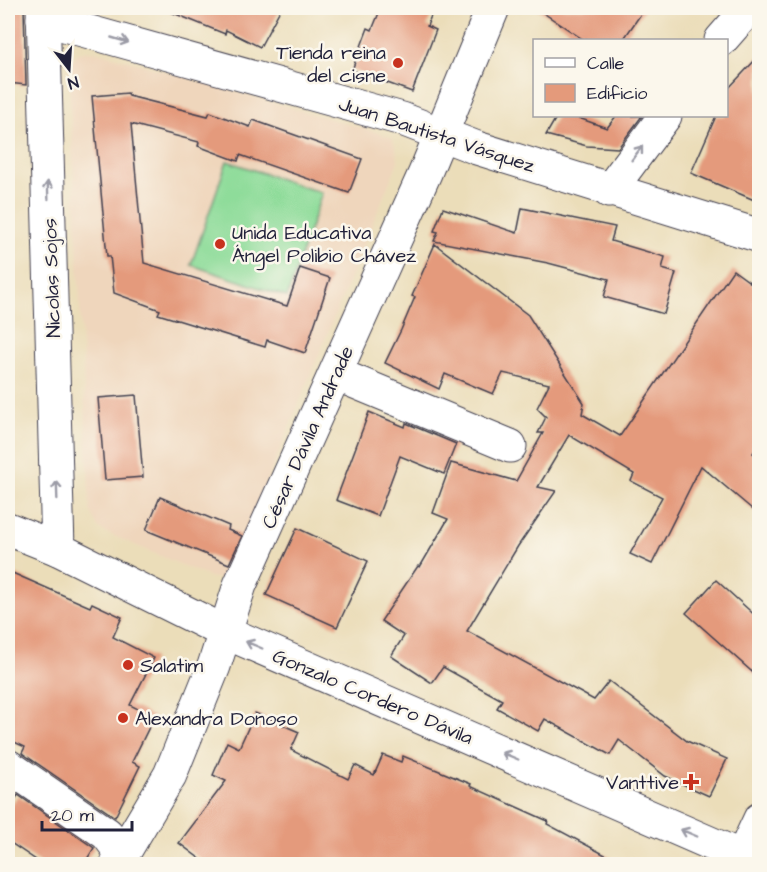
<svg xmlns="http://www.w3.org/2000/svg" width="767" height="872" font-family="'Architects Daughter',sans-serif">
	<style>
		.built { fill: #efd6bc }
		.grass { fill: #8edc9a; stroke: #587f6a; stroke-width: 1.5 }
		.building { fill: #e49a7b }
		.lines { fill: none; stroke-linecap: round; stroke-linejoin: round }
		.minor-casing { stroke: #403e4e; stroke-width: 35 }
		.minor { stroke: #fff; stroke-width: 33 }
		.oneway { stroke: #9c9ca7 }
		.poi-dot { fill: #c8321e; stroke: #fbf7ec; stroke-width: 2 }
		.labels { text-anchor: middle; stroke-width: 5; stroke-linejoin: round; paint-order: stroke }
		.poi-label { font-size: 20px; fill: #22223b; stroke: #fbf7ec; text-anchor: start }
		.street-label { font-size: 20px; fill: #22223b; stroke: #fbf7ec }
	</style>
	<rect width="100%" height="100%" fill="#fbf7ec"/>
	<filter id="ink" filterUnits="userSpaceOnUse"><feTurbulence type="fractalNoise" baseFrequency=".0167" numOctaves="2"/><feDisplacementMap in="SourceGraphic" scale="12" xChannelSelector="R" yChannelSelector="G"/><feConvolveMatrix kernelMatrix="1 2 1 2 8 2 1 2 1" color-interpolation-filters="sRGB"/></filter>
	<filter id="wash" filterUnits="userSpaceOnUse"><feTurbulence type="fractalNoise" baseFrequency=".008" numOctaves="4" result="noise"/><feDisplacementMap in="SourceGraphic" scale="24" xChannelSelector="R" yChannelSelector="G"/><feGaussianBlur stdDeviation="1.35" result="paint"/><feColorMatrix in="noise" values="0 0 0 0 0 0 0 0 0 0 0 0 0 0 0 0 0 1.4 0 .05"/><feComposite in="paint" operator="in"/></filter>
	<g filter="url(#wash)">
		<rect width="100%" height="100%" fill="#ebddb9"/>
		<polygon class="built" points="94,51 379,133 392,138 396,149 398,161 232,567 221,579 210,577 107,533 98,528 90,510 69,75 69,64 78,53"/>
		<polygon class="grass" points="227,161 322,193 287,297 191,265"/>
		<g id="blocks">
			<g class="building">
				<polygon points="8,8 24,8 26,85 8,83"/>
				<polygon points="161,8 281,8 260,47 226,30 225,34"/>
				<polygon points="381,8 434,8 427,26 436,30 412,92 352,70 368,28 372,30"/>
				<polygon points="536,8 645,8 623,40 584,40"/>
				<polygon points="759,56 759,202 691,173 716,116 726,116 726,91"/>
				<polygon points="128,93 129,96 208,116 210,112 250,127 253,120 362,159 349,193 240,155 238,161 198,146 199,142 131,124 144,263 287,306 300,268 330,278 305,353 267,340 265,347 158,314 160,310 114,293 110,256 107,256 92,96"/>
				<polygon points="557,116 573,116 607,128 616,116 642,116 618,148 587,146 546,135"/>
				<polygon points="443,208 517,233 522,208 615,227 611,241 665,257 662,269 676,273 664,314 604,297 609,279 548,263 434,241 438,232 434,231"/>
				<polygon points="435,244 528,315 584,403 582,414 620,436 733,270 759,289 759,444 753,453 759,458 759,515 701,466 652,564 630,554 662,497 631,481 634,474 569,435 538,487 556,491 518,546 467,631 594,700 609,681 687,741 727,759 709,796 665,776 619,740 610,755 545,719 538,731 497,708 502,700 443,667 432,683 391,656 404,636 381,621 418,566 420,567 448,519 433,513 451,463 516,481 543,433 538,433 546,417 537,408 549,384 503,373 493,394 445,374 439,389 385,363 401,330 415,297 412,296"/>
				<polygon points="136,395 143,477 105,480 98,398"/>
				<polygon points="369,412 405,427 406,423 456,444 444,474 400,456 378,516 336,500"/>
				<polygon points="160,497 229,526 228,530 242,536 229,564 146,530"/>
				<polygon points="297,528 368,561 337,627 266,595"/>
				<polygon points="8,571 90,607 92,603 122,617 113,637 154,658 130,705 154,717 132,762 140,766 115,817 22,753 25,747 8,739"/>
				<polygon points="716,580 759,619 759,678 686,613"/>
				<polygon points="255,713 299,732 291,750 348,779 355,765 374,775 383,755 401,762 403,756 471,784 470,786 548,821 547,824 622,864 207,864 179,843 226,781 213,775 227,742 239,748"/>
				<polygon points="18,795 94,848 84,864 42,864 8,841 8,810"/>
			</g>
		</g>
	</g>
	<g filter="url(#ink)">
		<use href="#blocks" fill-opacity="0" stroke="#403e4e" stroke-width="1.5"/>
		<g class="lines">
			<defs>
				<g id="minor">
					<polyline points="43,8 58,549"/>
					<polyline points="43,19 402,119 477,148 760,236"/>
					<polyline points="721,40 749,8"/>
					<polyline points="609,191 665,116"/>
					<polyline points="336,374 510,446"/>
					<polyline points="8,529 58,549 225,632 758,864"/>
					<polyline points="8,766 107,834 123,855"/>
					<polyline points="117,864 170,775 214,666 240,585 425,173 493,8"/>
					<polyline points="739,864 760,819"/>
				</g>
			</defs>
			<use href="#minor" class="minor-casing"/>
			<use href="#minor" class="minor"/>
		</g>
		<defs><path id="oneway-shaft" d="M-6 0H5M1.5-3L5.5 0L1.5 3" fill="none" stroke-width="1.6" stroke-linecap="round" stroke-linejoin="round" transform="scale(1.5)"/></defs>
		<g class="oneway">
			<use href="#oneway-shaft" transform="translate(120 40) rotate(16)"/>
			<use href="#oneway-shaft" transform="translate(637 153) rotate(-53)"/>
			<use href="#oneway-shaft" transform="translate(48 190) rotate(-92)"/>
			<use href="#oneway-shaft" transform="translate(57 490) rotate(-92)"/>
			<use href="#oneway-shaft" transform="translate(254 645) rotate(-157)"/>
			<use href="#oneway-shaft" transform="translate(510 756) rotate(-157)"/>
			<use href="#oneway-shaft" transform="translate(689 833) rotate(-157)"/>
		</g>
	</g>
	<g class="poi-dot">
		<circle cx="398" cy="63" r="6"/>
		<circle cx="220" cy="244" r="6"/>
		<circle cx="128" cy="665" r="6"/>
		<circle cx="123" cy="718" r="6"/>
		<path d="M688 773h6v6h6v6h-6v6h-6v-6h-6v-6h6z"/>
	</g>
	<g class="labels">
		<g class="poi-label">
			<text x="386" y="59" text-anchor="end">Tienda reina<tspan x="386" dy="23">del cisne</tspan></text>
			<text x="232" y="239">Unida Educativa<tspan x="232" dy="23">Ángel Polibio Chávez</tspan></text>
			<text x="140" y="672">Salatim</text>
			<text x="135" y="725">Alexandra Donoso</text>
			<text x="679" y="789" text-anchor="end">Vanttive</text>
		</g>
		<g class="street-label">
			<text transform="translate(437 134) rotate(18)" y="7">Juan Bautista Vásquez</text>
			<text transform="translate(51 278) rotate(-92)" y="7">Nicolas Sojos</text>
			<text transform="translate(307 437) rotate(-66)" y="7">César Dávila Andrade</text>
			<text transform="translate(373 696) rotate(23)" y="7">Gonzalo Cordero Dávila</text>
		</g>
	</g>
	<rect width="767" height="872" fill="none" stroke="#fbf7ec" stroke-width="30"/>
	<rect x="533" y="39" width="195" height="78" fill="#fbf7ec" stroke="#a4a2a5" stroke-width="1.5"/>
	<rect x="545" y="58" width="30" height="9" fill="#ffffff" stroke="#a4a2a5" stroke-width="1.5"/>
	<text x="587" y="69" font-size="18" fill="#22223b">Calle</text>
	<rect x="545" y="84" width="30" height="18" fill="#e49a7b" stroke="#a4a2a5" stroke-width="1.5"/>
	<text x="587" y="99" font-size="18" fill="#22223b">Edificio</text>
	<g transform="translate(69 69) rotate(163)" stroke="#fbf7ec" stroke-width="4.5" paint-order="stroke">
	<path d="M0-4.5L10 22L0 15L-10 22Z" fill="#22223b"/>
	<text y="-9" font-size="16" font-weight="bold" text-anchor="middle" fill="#22223b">N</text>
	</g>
	<path d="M42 821v9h90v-9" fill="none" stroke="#22223b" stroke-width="3"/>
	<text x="51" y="821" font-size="18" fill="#22223b" stroke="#fbf7ec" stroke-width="4.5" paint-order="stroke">20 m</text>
</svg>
